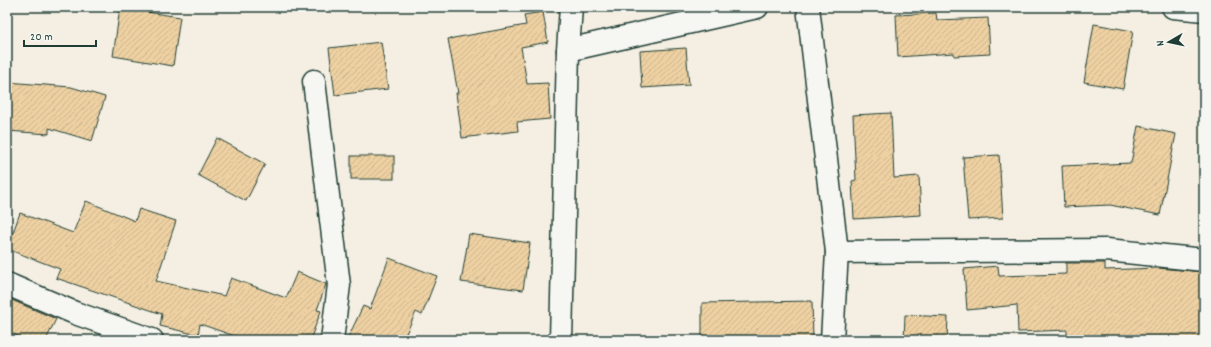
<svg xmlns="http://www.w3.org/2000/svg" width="1211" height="347" font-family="Dekko,sans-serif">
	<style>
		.building { fill: url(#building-hatch); stroke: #1f3d34 }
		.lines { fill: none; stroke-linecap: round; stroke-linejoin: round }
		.minor-casing { stroke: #1f3d34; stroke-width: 25 }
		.minor { stroke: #f6f6f2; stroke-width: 22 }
	</style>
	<defs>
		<pattern id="building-hatch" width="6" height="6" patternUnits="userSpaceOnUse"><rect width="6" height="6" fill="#eed1a2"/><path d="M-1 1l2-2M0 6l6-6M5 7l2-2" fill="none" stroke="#ccb48c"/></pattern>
	</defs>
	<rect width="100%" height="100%" fill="#f4efe2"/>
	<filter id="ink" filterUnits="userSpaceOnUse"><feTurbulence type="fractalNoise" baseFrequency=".025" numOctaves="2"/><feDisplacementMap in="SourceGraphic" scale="8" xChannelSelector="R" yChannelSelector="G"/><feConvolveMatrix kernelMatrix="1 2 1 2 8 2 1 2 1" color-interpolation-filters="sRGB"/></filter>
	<g filter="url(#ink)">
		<g class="building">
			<polygon points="120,8 180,17 173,66 113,56"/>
			<polygon points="543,12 548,42 521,47 527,84 548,83 550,119 517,122 518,131 462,138 456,93 458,93 448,39 526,25 524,15"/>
			<polygon points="936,13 937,20 988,18 990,54 954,56 954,53 898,57 896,15"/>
			<polygon points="1094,24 1133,31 1123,89 1084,82"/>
			<polygon points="381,42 388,89 335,95 329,48"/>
			<polygon points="686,48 689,85 642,88 640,51"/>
			<polygon points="7,82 71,87 105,97 92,141 49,128 49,134 7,131"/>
			<polygon points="891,113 894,178 919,176 921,215 854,219 852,181 856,180 853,115"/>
			<polygon points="1138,126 1176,134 1160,215 1110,205 1064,207 1062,166 1131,163"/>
			<polygon points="217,138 265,164 246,201 198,175"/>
			<polygon points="999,155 1003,218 968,220 963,157"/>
			<rect x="351" y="156" width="43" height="23"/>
			<polygon points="86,201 135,221 139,209 176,221 156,281 224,296 231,278 286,298 297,272 326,284 317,310 321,311 310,340 246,340 200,324 198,335 160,326 162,314 56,278 60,269 7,249 20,213 73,233"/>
			<polygon points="469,234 530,243 523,290 461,282"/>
			<polygon points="389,258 437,276 422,315 416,312 403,340 347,340 363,306 370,309"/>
			<polygon points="1066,263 1105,263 1105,270 1158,268 1204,272 1204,340 1067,340 1067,330 1018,332 1017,305 967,310 964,269 998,266 999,276 1066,274"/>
			<polygon points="7,298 56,319 46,340 26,340 7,331"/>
			<polygon points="812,301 813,340 702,340 702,303"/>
			<polygon points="905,315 948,317 947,340 904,340"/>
		</g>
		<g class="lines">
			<defs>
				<g id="minor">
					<polyline points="808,7 837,252 832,340"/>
					<polyline points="1173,7 1204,10"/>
					<polyline points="568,50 757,7"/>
					<polyline points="314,81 339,285 332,340"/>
					<polyline points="837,252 1107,250 1204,260"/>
					<polyline points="7,284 75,313 152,340"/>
					<polyline points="561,340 568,50 571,7"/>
				</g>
			</defs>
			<use href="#minor" class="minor-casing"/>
			<use href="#minor" class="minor"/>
		</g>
	</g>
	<rect width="1211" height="347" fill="none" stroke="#f6f6f2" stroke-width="24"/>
	<rect x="12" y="12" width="1187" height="323" fill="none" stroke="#1f3d34" stroke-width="1.5" filter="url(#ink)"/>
	<g transform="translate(1169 42) rotate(261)" stroke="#f6f6f2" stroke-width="3" paint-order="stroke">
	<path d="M0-3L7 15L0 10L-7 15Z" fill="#1f3d34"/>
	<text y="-6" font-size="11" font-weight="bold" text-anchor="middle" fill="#1f3d34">N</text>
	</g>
	<path d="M24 40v6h72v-6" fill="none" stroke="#1f3d34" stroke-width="2"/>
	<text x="30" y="40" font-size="12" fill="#1f3d34" stroke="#f6f6f2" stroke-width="3" paint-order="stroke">20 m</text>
</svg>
